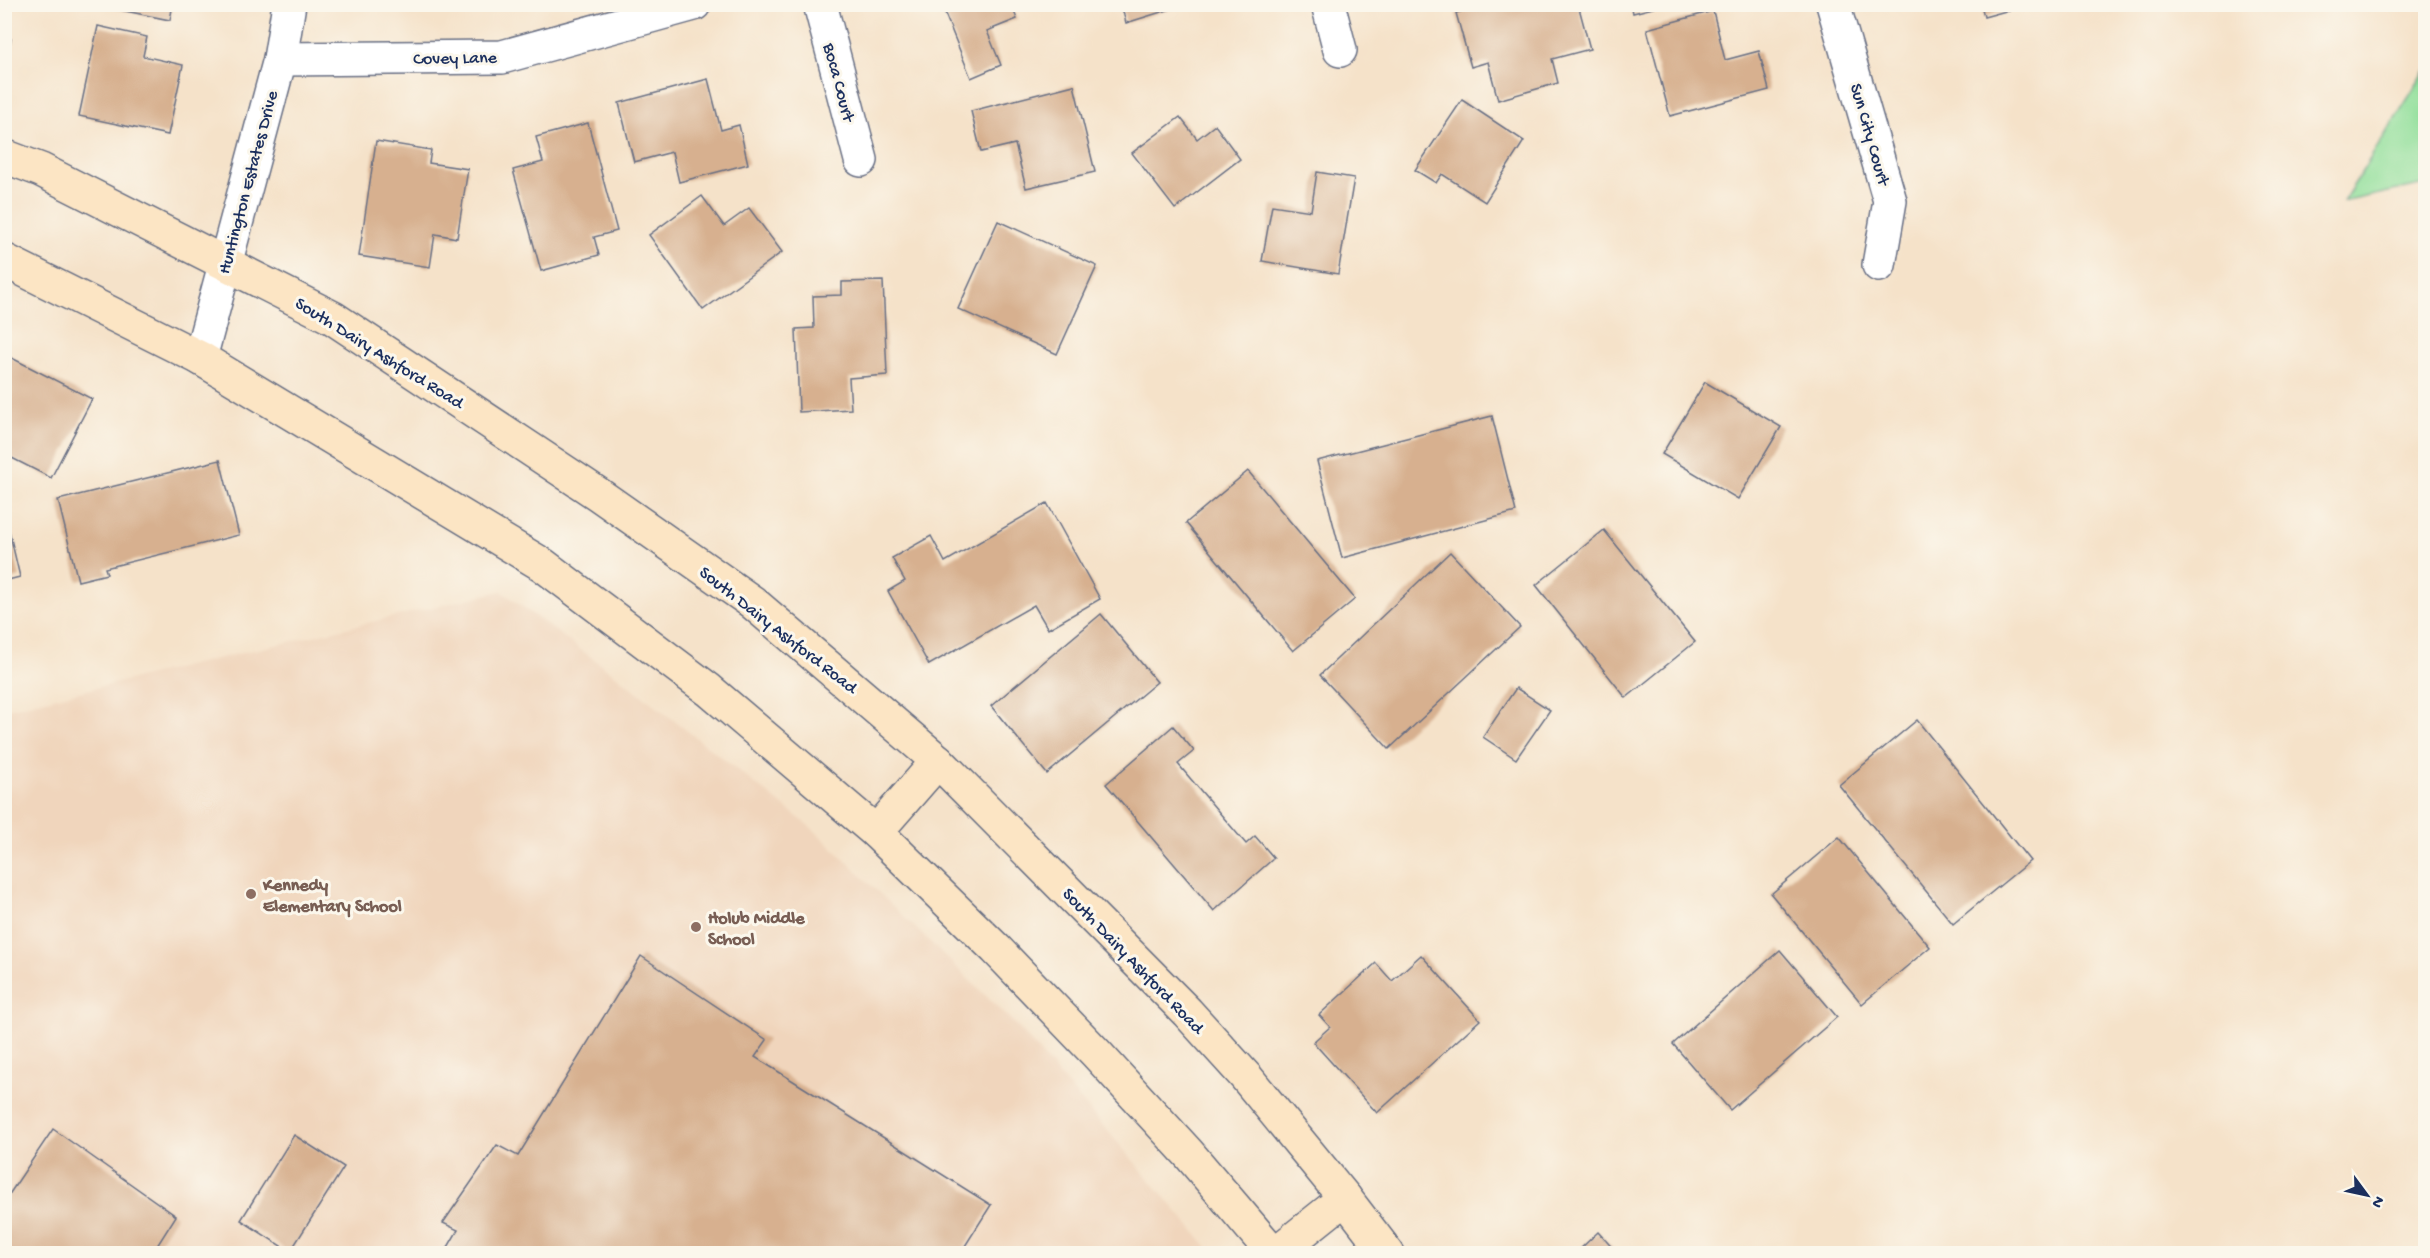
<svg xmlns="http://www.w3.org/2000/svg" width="2430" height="1258" font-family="'Gochi Hand',sans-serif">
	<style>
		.built { fill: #f0d5bc }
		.green { fill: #94e09d; stroke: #58887e; stroke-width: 1.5 }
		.building { fill: #d7b08f }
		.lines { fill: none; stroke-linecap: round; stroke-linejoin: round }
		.street-casing { stroke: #676e83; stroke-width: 36 }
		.secondary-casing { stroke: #676e83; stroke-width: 36 }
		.street { stroke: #fff; stroke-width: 33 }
		.secondary { stroke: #fce5c4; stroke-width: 33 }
		.education-dot { fill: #8d6e63; stroke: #fbf7ec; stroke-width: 2 }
		.labels { text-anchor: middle; stroke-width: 6; stroke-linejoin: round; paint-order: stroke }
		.street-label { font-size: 18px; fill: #1b2f5e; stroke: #fbf7ec }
		.education-label { font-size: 18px; font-weight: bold; fill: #785e54; stroke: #fbf7ec; text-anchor: start }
	</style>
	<rect width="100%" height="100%" fill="#fbf7ec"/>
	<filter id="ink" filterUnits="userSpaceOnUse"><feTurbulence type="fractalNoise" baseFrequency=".0167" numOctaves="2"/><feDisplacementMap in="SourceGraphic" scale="12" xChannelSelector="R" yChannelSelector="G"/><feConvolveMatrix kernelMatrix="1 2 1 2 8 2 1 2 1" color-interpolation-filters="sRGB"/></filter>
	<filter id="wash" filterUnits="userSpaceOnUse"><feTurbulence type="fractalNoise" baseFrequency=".008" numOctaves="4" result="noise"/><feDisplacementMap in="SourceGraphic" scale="24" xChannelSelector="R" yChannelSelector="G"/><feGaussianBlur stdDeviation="1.35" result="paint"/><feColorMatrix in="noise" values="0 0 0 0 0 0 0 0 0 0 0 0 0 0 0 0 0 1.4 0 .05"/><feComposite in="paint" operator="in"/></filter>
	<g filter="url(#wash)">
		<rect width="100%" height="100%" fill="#f5e2c9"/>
		<polygon class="built" points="501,591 630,686 814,830 1015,1024 1213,1253 5,1253 4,710"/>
		<polygon class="green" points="2425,71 2425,184 2343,202"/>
		<g id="blocks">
			<g class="building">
				<polygon points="91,4 173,4 170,20"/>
				<polygon points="941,4 1011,4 1017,19 987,31 1001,65 971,78"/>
				<polygon points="1121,4 1184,4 1184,5 1126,23"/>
				<polygon points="1486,4 1578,4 1590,49 1552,59 1558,83 1498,100 1488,62 1471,67 1456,13"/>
				<polygon points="1631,4 1665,4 1665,5 1633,13"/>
				<polygon points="1981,4 2028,4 2028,5 1984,17"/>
				<polygon points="1713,11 1725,60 1759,51 1769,90 1670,116 1647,29"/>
				<polygon points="98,26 147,37 143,56 183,65 168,135 79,116"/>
				<polygon points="4,38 11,39 6,70 4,70"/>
				<polygon points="708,79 721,130 739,125 748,164 679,182 672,152 634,162 619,103"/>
				<polygon points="1074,85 1095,172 1026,188 1015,144 981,152 971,111"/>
				<polygon points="1462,100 1524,141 1485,202 1442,174 1436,183 1415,170"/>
				<polygon points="1180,117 1197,139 1215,125 1240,159 1175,209 1132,153"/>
				<polygon points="588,123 617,231 594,237 599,255 541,271 513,170 543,162 536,137"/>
				<polygon points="376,141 431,150 429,163 468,169 457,238 435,234 430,267 359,256"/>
				<polygon points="1317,172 1354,178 1338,274 1262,261 1272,205 1311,211"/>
				<polygon points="702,196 724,226 749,208 782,252 703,310 649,235"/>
				<polygon points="998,221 1097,266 1057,354 958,309"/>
				<polygon points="883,281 887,375 849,378 851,409 799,412 796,329 814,328 813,296 842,295 842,282"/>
				<polygon points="4,354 92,399 51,478 4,454"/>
				<polygon points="1705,382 1781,427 1738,499 1662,454"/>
				<polygon points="1492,416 1516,512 1342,558 1317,461"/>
				<polygon points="220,460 239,535 105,568 107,574 78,581 58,500"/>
				<polygon points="1248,471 1355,599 1293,651 1186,523"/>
				<polygon points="1047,503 1100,599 1048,629 1034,605 929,665 888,591 905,581 892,558 931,536 945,562"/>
				<polygon points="4,509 20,577 4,581"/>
				<polygon points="1604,530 1695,642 1626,698 1536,585"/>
				<polygon points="1450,552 1520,627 1389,749 1320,675"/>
				<polygon points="1101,614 1157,682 1047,774 991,706"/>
				<polygon points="1516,688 1550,710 1516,759 1483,737"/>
				<polygon points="1917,720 2030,861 1953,924 1839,785"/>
				<polygon points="1173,726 1194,751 1178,764 1246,844 1255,836 1274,858 1214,911 1106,784"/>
				<polygon points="1839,837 1930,947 1862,1004 1771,894"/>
				<polygon points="1780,950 1837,1017 1730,1110 1673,1044"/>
				<polygon points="1421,955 1480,1020 1377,1113 1313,1042 1330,1027 1319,1015 1376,963 1392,981"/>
				<polygon points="641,956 767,1040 755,1057 991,1205 960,1254 444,1254 458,1230 443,1223 497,1145 518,1156"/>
				<polygon points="53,1129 176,1216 152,1254 4,1254 4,1202"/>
				<polygon points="294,1135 344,1167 290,1252 241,1220"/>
				<polygon points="1598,1232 1618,1254 1575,1254"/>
			</g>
		</g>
	</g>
	<g filter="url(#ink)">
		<use href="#blocks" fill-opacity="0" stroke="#676e83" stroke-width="1.5"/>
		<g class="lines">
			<defs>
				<g id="street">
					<polyline points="820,4 861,160"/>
					<polyline points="1328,4 1340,50"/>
					<polyline points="1833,4 1890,201 1879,265"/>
					<polyline points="280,59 502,57 694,4"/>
					<polyline points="200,358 280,59 289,4"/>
				</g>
				<g id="secondary">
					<polyline points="4,156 41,170 333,318 598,494 752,602 938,761 1187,1012 1246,1077 1345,1198 1388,1254"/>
					<polyline points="4,260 200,358 543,565 709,690 876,832 996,949 1096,1053 1188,1153 1274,1254"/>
					<polyline points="876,832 938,761"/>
					<polyline points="1275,1254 1345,1198"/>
				</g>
			</defs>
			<use href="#street" class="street-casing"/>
			<use href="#secondary" class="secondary-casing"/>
			<use href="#street" class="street"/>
			<use href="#secondary" class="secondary"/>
		</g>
	</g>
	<g class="education-dot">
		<circle cx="251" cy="894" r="6"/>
		<circle cx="696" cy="927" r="6"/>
	</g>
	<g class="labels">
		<g class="street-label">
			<text transform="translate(455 57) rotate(-1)" y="6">Covey Lane</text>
			<text transform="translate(840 82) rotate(75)" y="6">Boca Court</text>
			<text transform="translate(1871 134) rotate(74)" y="6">Sun City Court</text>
			<text transform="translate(247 182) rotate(-75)" y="6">Huntington Estates Drive</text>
			<text transform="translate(380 352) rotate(32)" y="6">South Dairy Ashford Road</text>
			<text transform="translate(779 629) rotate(38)" y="6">South Dairy Ashford Road</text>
			<text transform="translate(1134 960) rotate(46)" y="6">South Dairy Ashford Road</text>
		</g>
		<g class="education-label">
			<text x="263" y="890">Kennedy<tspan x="263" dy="21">Elementary School</tspan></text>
			<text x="708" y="923">Holub Middle<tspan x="708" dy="21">School</tspan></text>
		</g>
	</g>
	<rect width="2430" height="1258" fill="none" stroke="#fbf7ec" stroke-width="24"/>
	<g transform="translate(2367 1195) rotate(123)" stroke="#fbf7ec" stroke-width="4.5" paint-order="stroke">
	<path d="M0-4.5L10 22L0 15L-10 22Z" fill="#1b2f5e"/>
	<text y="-9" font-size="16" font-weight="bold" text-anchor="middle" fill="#1b2f5e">N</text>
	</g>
</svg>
